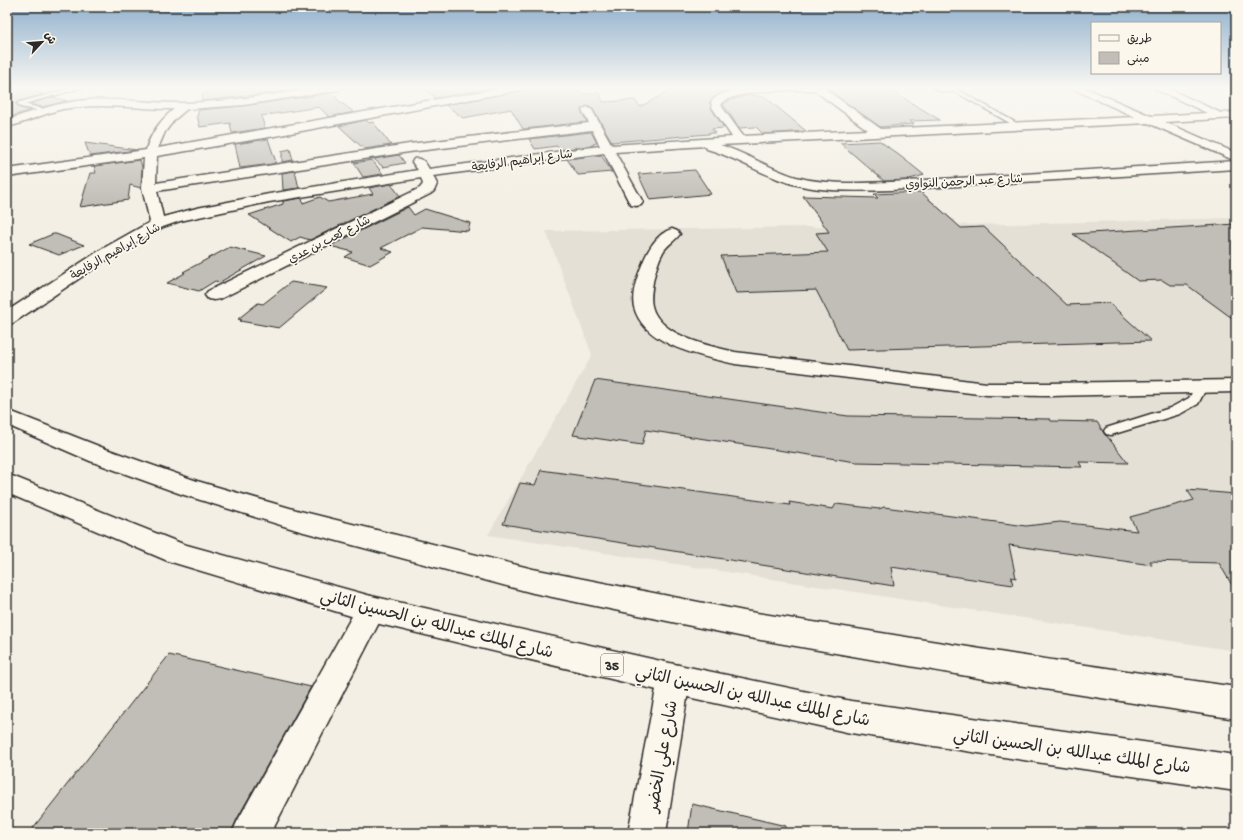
<svg xmlns="http://www.w3.org/2000/svg" width="1243" height="840" font-family="'Gochi Hand','Playpen Sans Arabic',sans-serif">
	<style>
		.built { fill: #e4e0d6 }
		.building { fill: #c0beb6; stroke: #2b2b2b }
		.lines { fill: none; stroke-linecap: round; stroke-linejoin: round }
		.service-casing { stroke: #2b2b2b; stroke-width: 3 }
		.minor-casing { stroke: #2b2b2b; stroke-width: 3 }
		.trunk-casing { stroke: #2b2b2b; stroke-width: 3 }
		.service { fill: #fbf7ec; fill-rule: evenodd }
		.minor { fill: #fbf7ec; fill-rule: evenodd }
		.trunk { fill: #fbf7ec; fill-rule: evenodd }
		.labels { text-anchor: middle; stroke-width: 3.5; stroke-linejoin: round; paint-order: stroke }
		.far-street-label { font-size: 12px; fill: #2b2b2b; stroke: #fbf7ec }
		.shield { fill: #fbf7ec; stroke: #696865; stroke-width: 1 }
		.shield-label { font-size: 13px; font-weight: bold; fill: #2b2b2b }
		.near-street-label { font-size: 17px; fill: #2b2b2b; stroke: #fbf7ec }
	</style>
	<rect width="100%" height="100%" fill="#f3efe4"/>
	<filter id="ink" filterUnits="userSpaceOnUse"><feTurbulence type="fractalNoise" baseFrequency=".025" numOctaves="2"/><feDisplacementMap in="SourceGraphic" scale="8" xChannelSelector="R" yChannelSelector="G"/><feConvolveMatrix kernelMatrix="1 2 1 2 8 2 1 2 1" color-interpolation-filters="sRGB"/></filter>
	<g filter="url(#ink)">
		<polygon class="built" points="1236,218 1236,651 488,535 592,355 546,231 1013,224"/>
		<g class="building">
			<polygon points="17,87 43,94 17,102 16,104 20,108 31,110 7,118 7,89"/>
			<polygon points="208,87 231,87 231,89 236,89 236,91 282,87 283,91 317,87 256,95 201,101 203,93 207,92"/>
			<polygon points="421,87 501,87 436,98"/>
			<polygon points="526,87 577,87 581,94 599,93 603,102 635,100 640,107 676,87 699,87 727,91 719,94 710,102 711,108 724,128 712,129 715,133 708,133 709,134 612,142 593,109 588,106 581,110 587,122 523,129 511,109 463,118 446,105 520,91"/>
			<polygon points="885,87 940,120 909,121 914,124 880,127 831,92 834,92 831,89"/>
			<polygon points="332,93 340,102 354,112 329,117 319,107 267,115 261,116 265,128 232,133 230,123 200,127 197,116 199,110 243,106"/>
			<polygon points="750,95 765,97 806,131 763,134 756,127 739,128 723,104 730,100"/>
			<polygon points="53,97 67,101 42,107 30,104"/>
			<polygon points="366,120 369,123 373,122 391,145 364,149 339,126"/>
			<polygon points="591,132 597,143 593,144 594,145 560,150 557,146 535,149 529,139"/>
			<polygon points="268,139 276,162 272,164 240,168 235,144"/>
			<polygon points="880,141 908,162 924,175 906,180 884,181 840,143"/>
			<polygon points="85,143 137,150 90,156"/>
			<polygon points="290,149 293,160 282,162 282,151"/>
			<polygon points="399,155 405,163 383,167 374,159"/>
			<polygon points="601,155 612,172 578,175 567,159"/>
			<polygon points="140,160 142,167 141,188 130,185 128,200 80,207 90,173 96,173 94,166"/>
			<polygon points="372,160 383,174 363,177 354,163"/>
			<polygon points="695,170 711,194 650,200 638,174"/>
			<polygon points="295,171 299,188 283,190 282,173"/>
			<polygon points="391,184 400,196 310,240 300,237 291,242 249,215 283,204 283,201 302,198 303,203 320,197 328,202 373,194 369,188"/>
			<polygon points="921,192 961,228 984,227 1067,305 1109,303 1151,341 847,350 816,290 736,293 721,256 828,252 816,233 829,232 803,196 878,198 874,194"/>
			<polygon points="408,207 414,215 425,209 470,223 468,231 422,227 381,248 393,252 370,265 345,257 353,252 330,246"/>
			<polygon points="1236,224 1236,321 1187,285 1170,285 1162,280 1138,281 1073,234"/>
			<polygon points="53,234 56,234 84,245 59,255 29,244"/>
			<polygon points="230,247 266,256 220,282 215,281 199,291 167,283 185,273 183,272"/>
			<polygon points="291,282 327,288 279,328 240,321 242,320 238,319 258,303 263,304"/>
			<polygon points="595,380 848,416 1050,419 1051,421 1097,422 1105,435 1107,436 1128,463 1079,462 1082,467 856,462 646,430 642,445 573,435"/>
			<polygon points="541,470 790,505 789,502 833,509 836,504 879,509 884,507 1026,526 1060,522 1137,531 1130,517 1194,500 1187,490 1236,494 1236,592 1219,563 1150,561 1152,565 1009,545 1016,578 1011,577 1013,585 891,567 894,586 503,524 520,483 535,485"/>
			<polygon points="169,655 311,687 237,819 231,833 29,833"/>
			<polygon points="692,804 786,826 785,833 688,833"/>
		</g>
		<g class="lines">
			<defs>
				<g id="service">
					<polygon points="76,87 84,87 24,104 47,110 47,112 21,107 17,103"/>
					<polygon points="947,87 953,87 1020,125 1015,126"/>
					<polygon points="1202,381 1206,382 1208,385 1198,404 1180,414 1111,435 1106,434 1104,431 1106,428 1170,408 1189,398 1198,382"/>
				</g>
				<g id="minor">
					<path d="M324,87H344L339,90L243,105L187,109L174,120L165,132L158,148L507,87H525L520,90L264,138L157,156L156,183L409,144L589,123L582,110L587,107L592,110L612,145L732,137L712,107L711,102C727,81 802,87 827,87L825,89L881,129L1135,117L1073,89L1072,87H1083L1151,116L1207,113L1155,89L1154,87H1165L1221,113L1236,112V118L1165,122L1236,153V161L1148,123L720,145C746,153 770,169 796,177C826,185 860,183 891,182L1236,161V169L891,190C854,191 813,193 778,179C754,170 732,156 707,149L705,146L615,152L643,202L641,205L636,206L631,205L629,202L604,153L433,176L437,184L434,191L430,194L220,299L214,300L208,299L205,295L208,291L420,188L423,184L421,178L269,202L180,221L163,227L114,255L13,323L7,324V311L102,249L150,222L142,188L144,158L7,177V169L146,150C150,134 161,120 174,109C137,109 100,102 63,109C44,113 26,123 7,127V120C33,111 59,102 87,100C120,98 154,104 187,103C233,101 279,94 324,87ZM814,90L868,130L743,136L722,107L721,103C740,89 790,90 814,90ZM592,130L600,146L429,169C425,162 422,157 414,159L412,162L418,170L269,194L197,208L163,217L157,191L409,152Z"/>
					<path d="M933,87H955L958,89C953,94 938,92 933,87Z"/>
					<path d="M672,229L677,231L680,234C675,241 667,245 663,252C658,261 655,272 653,282C652,289 650,298 652,306C659,336 710,346 735,352L987,383H1049L1236,380V392L1049,396L987,395L735,364C702,356 644,346 634,307C631,294 637,277 642,265C647,251 657,233 672,229Z"/>
					<polygon points="371,596 381,600 386,609 271,833 232,833 238,820 361,600"/>
					<polygon points="674,664 685,668 690,679 666,833 628,833 658,679 663,668"/>
				</g>
				<g id="trunk">
					<polygon points="7,410 106,449 197,481 300,511 533,569 744,611 1018,655 1236,687 1236,719 1018,685 744,637 533,593 300,531 181,494 90,461 7,425"/>
					<polygon points="7,474 183,544 371,596 674,664 851,701 1236,755 1236,791 1049,764 851,733 674,694 371,622 168,561 7,493"/>
				</g>
			</defs>
			<use href="#service" class="service-casing"/>
			<use href="#minor" class="minor-casing"/>
			<use href="#trunk" class="trunk-casing"/>
			<use href="#service" class="service"/>
			<use href="#minor" class="minor"/>
			<use href="#trunk" class="trunk"/>
		</g>
	</g>
	<linearGradient id="sky" x2="0" y2="1"><stop stop-color="#90b0cc"/><stop offset="0.43" stop-color="#faf8f3"/><stop offset="1" stop-color="#faf8f3" stop-opacity="0"/></linearGradient>
	<rect width="1243" height="204" fill="url(#sky)"/>
	<g class="labels">
		<g class="far-street-label">
			<text transform="translate(522 160) rotate(-8)" y="4">شارع إبراهيم الرفايعة</text>
			<text transform="translate(964 181) rotate(-3)" y="4">شارع عبد الرحمن النواوي</text>
			<text transform="translate(329 239) rotate(-27)" y="4">شارع كعب بن عدي</text>
			<text transform="translate(115 251) rotate(-30)" y="4">شارع إبراهيم الرفايعة</text>
		</g>
		<rect class="shield" x="601" y="654" width="22" height="22" rx="3"/>
		<g class="shield-label">
			<text x="612" y="670">35</text>
		</g>
		<g class="near-street-label">
			<text transform="translate(437 623) rotate(14)" y="6">شارع الملك عبدالله بن الحسين الثاني</text>
			<text transform="translate(753 695) rotate(12)" y="6">شارع الملك عبدالله بن الحسين الثاني</text>
			<text transform="translate(1072 750) rotate(8)" y="6">شارع الملك عبدالله بن الحسين الثاني</text>
			<text transform="translate(661 756) rotate(-80)" y="6">شارع علي الخضر</text>
		</g>
	</g>
	<rect width="1243" height="840" fill="none" stroke="#fbf7ec" stroke-width="24"/>
	<rect x="12" y="12" width="1219" height="816" fill="none" stroke="#2b2b2b" stroke-width="1.5" filter="url(#ink)"/>
	<rect x="1091" y="22" width="130" height="52" fill="#fbf7ec" stroke="#a8a59f"/>
	<rect x="1099" y="35" width="20" height="6" fill="#fbf7ec" stroke="#a8a59f"/>
	<text x="1127" y="42" font-size="12" fill="#2b2b2b">طريق</text>
	<rect x="1099" y="52" width="20" height="12" fill="#c0beb6" stroke="#a8a59f"/>
	<text x="1127" y="62" font-size="12" fill="#2b2b2b">مبنى</text>
	<g transform="translate(42 42) rotate(64)" stroke="#fbf7ec" stroke-width="3" paint-order="stroke">
	<path d="M0-3L7 15L0 10L-7 15Z" fill="#2b2b2b"/>
	<text y="-6" font-size="11" font-weight="bold" text-anchor="middle" fill="#2b2b2b">ش</text>
	</g>
</svg>
